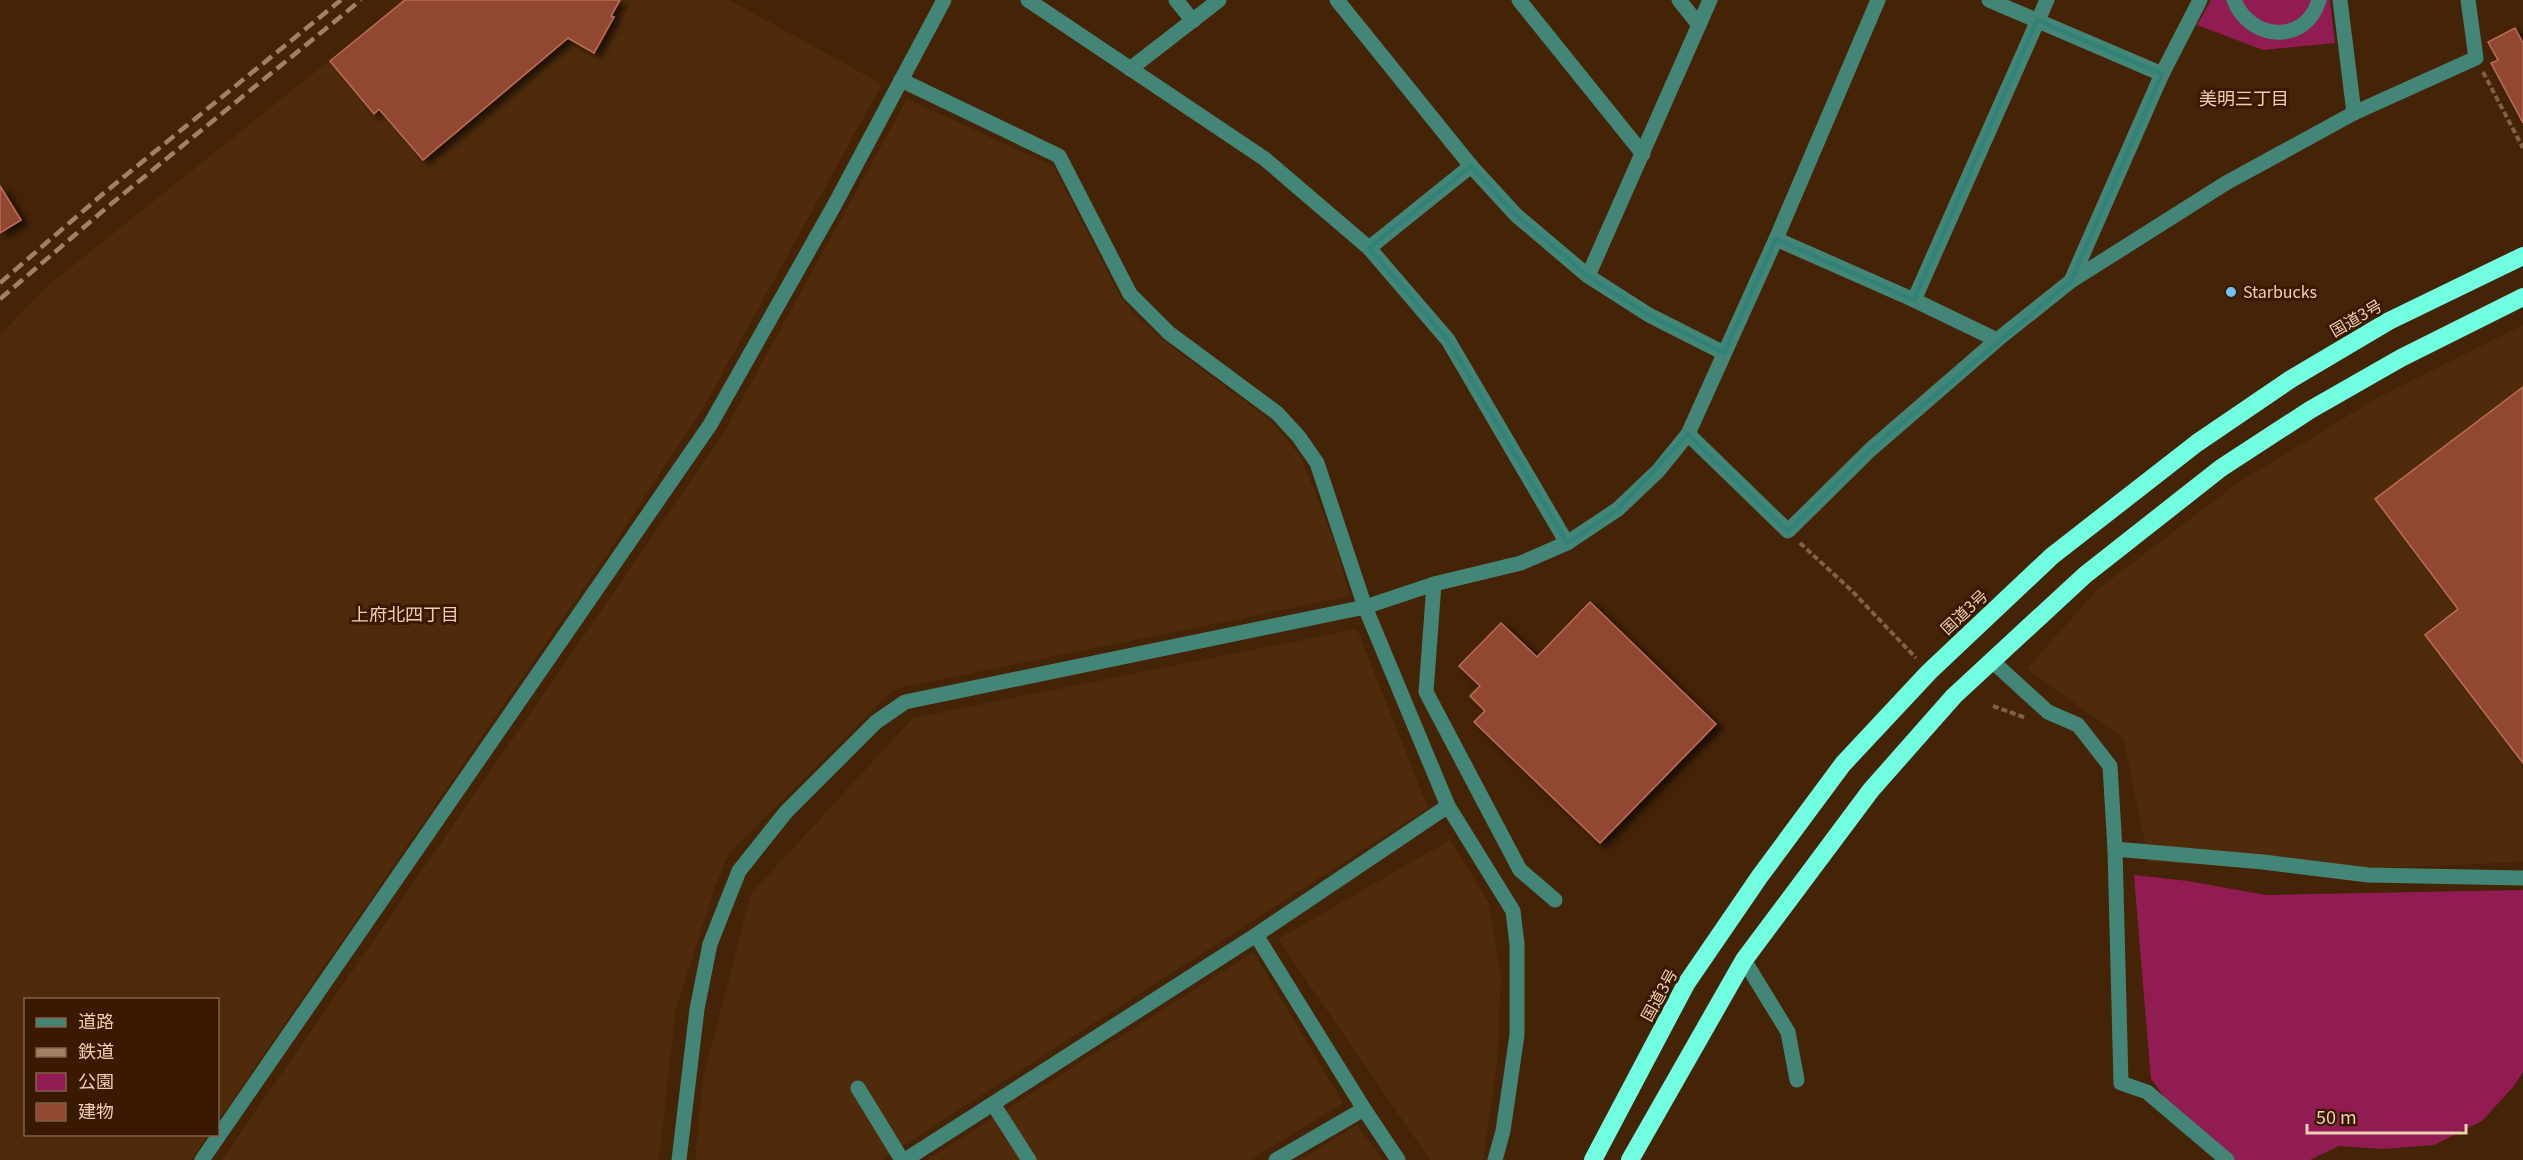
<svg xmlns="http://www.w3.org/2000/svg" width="2523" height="1160" font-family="Georgia,'Noto Sans JP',serif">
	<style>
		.built { fill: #4f2b0b }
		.green { fill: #901c53 }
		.building { fill: #914731; stroke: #bb6e56; stroke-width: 1.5; filter: url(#shadow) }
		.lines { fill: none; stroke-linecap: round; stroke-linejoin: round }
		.path { stroke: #816044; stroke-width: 4; stroke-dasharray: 6 3; stroke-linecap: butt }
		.minor { stroke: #438677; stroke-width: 15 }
		.highway { stroke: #71fde0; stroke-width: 18 }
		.rail { stroke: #a28065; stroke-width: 4.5; stroke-dasharray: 12 6; stroke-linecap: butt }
		.marked { fill: none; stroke: #318378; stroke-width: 4.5; stroke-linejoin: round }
		.poi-dot { fill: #70c2f4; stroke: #391900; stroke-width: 2 }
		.labels { text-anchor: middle; stroke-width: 6; stroke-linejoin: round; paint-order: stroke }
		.poi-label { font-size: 16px; fill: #f1ceb4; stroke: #391900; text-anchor: start }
		.street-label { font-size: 16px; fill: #f1ceb4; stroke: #391900 }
		.neighbourhood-label { font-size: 18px; fill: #f1ceb4; stroke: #391900 }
	</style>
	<defs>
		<filter id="shadow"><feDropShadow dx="6" dy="4" stdDeviation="3" flood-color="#0009"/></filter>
	</defs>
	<rect width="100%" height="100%" fill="#442307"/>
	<g class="built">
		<polygon points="401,0 729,0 882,84 705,405 612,547 218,1121 218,1000 26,1000 26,1134 208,1135 191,1160 0,1160 0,335 49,285 364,33"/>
		<polygon points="907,99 1053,166 1121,298 1136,316 1164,341 1271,421 1301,457 1335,543 1349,593 1346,597 894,689 729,853 716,884 676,1008 659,1160 222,1160 723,434"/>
		<polygon points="2523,325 2523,862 2329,870 2149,862 2123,738 2027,669 2098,589 2239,482 2377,398"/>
		<polygon points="1357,629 1428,808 881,1160 695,1160 703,1078 751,894 913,718"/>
		<polygon points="1450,840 1489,903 1501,976 1497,1063 1483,1160 1430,1160 1278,939"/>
		<polygon points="1253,952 1343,1103 1250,1160 927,1160"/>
		<polygon points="1357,1125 1383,1160 1300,1160"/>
	</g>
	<g class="green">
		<polygon points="2211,0 2330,0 2335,43 2263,50 2197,25"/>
		<polygon points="2134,875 2188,881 2266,895 2523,890 2523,1072 2514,1086 2482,1121 2434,1145 2382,1149 2339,1146 2310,1160 2230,1160 2182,1121 2151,1079"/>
	</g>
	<g class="building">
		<polygon points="405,0 620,0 611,16 614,17 594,53 568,38 423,160 379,109 374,114 330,61"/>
		<polygon points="2515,28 2523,43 2523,123 2491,63 2498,60 2488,42"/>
		<polygon points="0,186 21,220 0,233"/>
		<polygon points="2523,387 2523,763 2425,635 2458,609 2375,499"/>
		<polygon points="1590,602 1716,724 1600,843 1474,722 1485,711 1470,696 1480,686 1459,666 1501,623 1537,657"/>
	</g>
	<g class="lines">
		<g class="path">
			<polyline points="2483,72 2523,148"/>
			<polyline points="1800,543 1851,590 1916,658"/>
			<polyline points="1993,706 2026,718"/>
		</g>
		<g class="minor">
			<polyline points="1028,0 1265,159 1369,248 1448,340 1567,543"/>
			<polyline points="1176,0 1193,21"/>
			<polyline points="1337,0 1471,166 1516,215 1588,276 1649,315 1724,353"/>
			<polyline points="1519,0 1643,154"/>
			<polyline points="1679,0 1699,25"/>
			<polyline points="1989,0 2162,74"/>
			<path d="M2234,0C2250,41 2306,45 2319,0"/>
			<polyline points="2340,0 2354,113"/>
			<polyline points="1130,69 1219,0"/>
			<polyline points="901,80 1059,156 1130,294 1169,333 1277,413 1299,437 1317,463 1365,607 1448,806 1513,911 1517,944 1517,1035 1503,1131 1495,1160"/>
			<polyline points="1776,239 1914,300 1997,340"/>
			<polyline points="1369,248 1471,166"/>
			<polyline points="1588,276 1710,0"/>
			<polyline points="2071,281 2162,74 2200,0"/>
			<polyline points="1914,300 2047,0"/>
			<polyline points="1688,434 1788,531 1870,450 1997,340 2071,281 2226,183 2354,113 2476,58 2468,0"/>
			<polyline points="1434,584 1426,692 1520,870 1555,900"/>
			<polyline points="1992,661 2048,712 2078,725 2110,766 2115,849 2121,1083 2147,1092 2227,1160"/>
			<polyline points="2115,849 2263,862 2368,875 2523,878"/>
			<polyline points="1256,935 1364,1109 1398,1160"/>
			<polyline points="1744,960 1788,1032 1797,1080"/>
			<polyline points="858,1088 902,1160"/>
			<polyline points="993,1104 1029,1160"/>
			<polyline points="202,1160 710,425 835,204 944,0"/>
			<polyline points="679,1160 697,1009 710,944 739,871 786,812 876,722 905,702 1365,607 1434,584 1521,563 1567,543 1618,509 1658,471 1688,434 1776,239 1878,0"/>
			<polyline points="905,1160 1256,935 1448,806"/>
			<polyline points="1276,1160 1364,1109"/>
		</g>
		<g class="highway">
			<polyline points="1593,1160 1686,984 1760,876 1843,764 1929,672 2052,556 2197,443 2291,379 2389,321 2523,256"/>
			<polyline points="1630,1160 1744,960 1871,790 1954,696 2085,575 2221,468 2310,410 2401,358 2523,297"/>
		</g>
		<g class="rail">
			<polyline points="0,283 104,193 341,0"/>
			<polyline points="0,299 111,204 361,0"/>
		</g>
	</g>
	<path class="marked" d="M2037,20L2162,74L2071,281L1870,450L1788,531L1688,434L1618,509L1567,543L1448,340L1369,248L1471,166L1516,215L1588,276L1649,315L1724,353L1776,239L1914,300Z"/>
	<circle class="poi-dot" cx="2231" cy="292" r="6"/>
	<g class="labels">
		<g class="poi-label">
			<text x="2243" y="298">Starbucks</text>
		</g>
		<g class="street-label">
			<text transform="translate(2356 318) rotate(-30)" y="6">国道3号</text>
			<text transform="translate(1964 612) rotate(-43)" y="6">国道3号</text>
			<text transform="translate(1659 995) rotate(-61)" y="6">国道3号</text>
		</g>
		<g class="neighbourhood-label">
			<text x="2244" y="105">美明三丁目</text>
			<text x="405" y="621">上府北四丁目</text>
		</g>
	</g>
	<rect x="24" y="998" width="195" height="138" fill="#391900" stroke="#836148" stroke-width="1.5"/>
	<rect x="36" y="1018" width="30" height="9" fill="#438677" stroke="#836148" stroke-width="1.5"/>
	<text x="78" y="1028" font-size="18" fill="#f1ceb4">道路</text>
	<rect x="36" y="1048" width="30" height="9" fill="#a28065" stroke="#836148" stroke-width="1.5"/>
	<text x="78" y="1058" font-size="18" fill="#f1ceb4">鉄道</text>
	<rect x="36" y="1073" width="30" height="18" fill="#901c53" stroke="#836148" stroke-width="1.5"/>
	<text x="78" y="1088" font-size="18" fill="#f1ceb4">公園</text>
	<rect x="36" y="1103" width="30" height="18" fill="#914731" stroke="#836148" stroke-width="1.5"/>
	<text x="78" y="1118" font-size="18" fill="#f1ceb4">建物</text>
	<path d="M2307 1124v9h159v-9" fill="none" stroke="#f1ceb4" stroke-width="3"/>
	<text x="2316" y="1124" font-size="18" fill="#f1ceb4" stroke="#391900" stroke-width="4.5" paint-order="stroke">50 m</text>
</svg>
